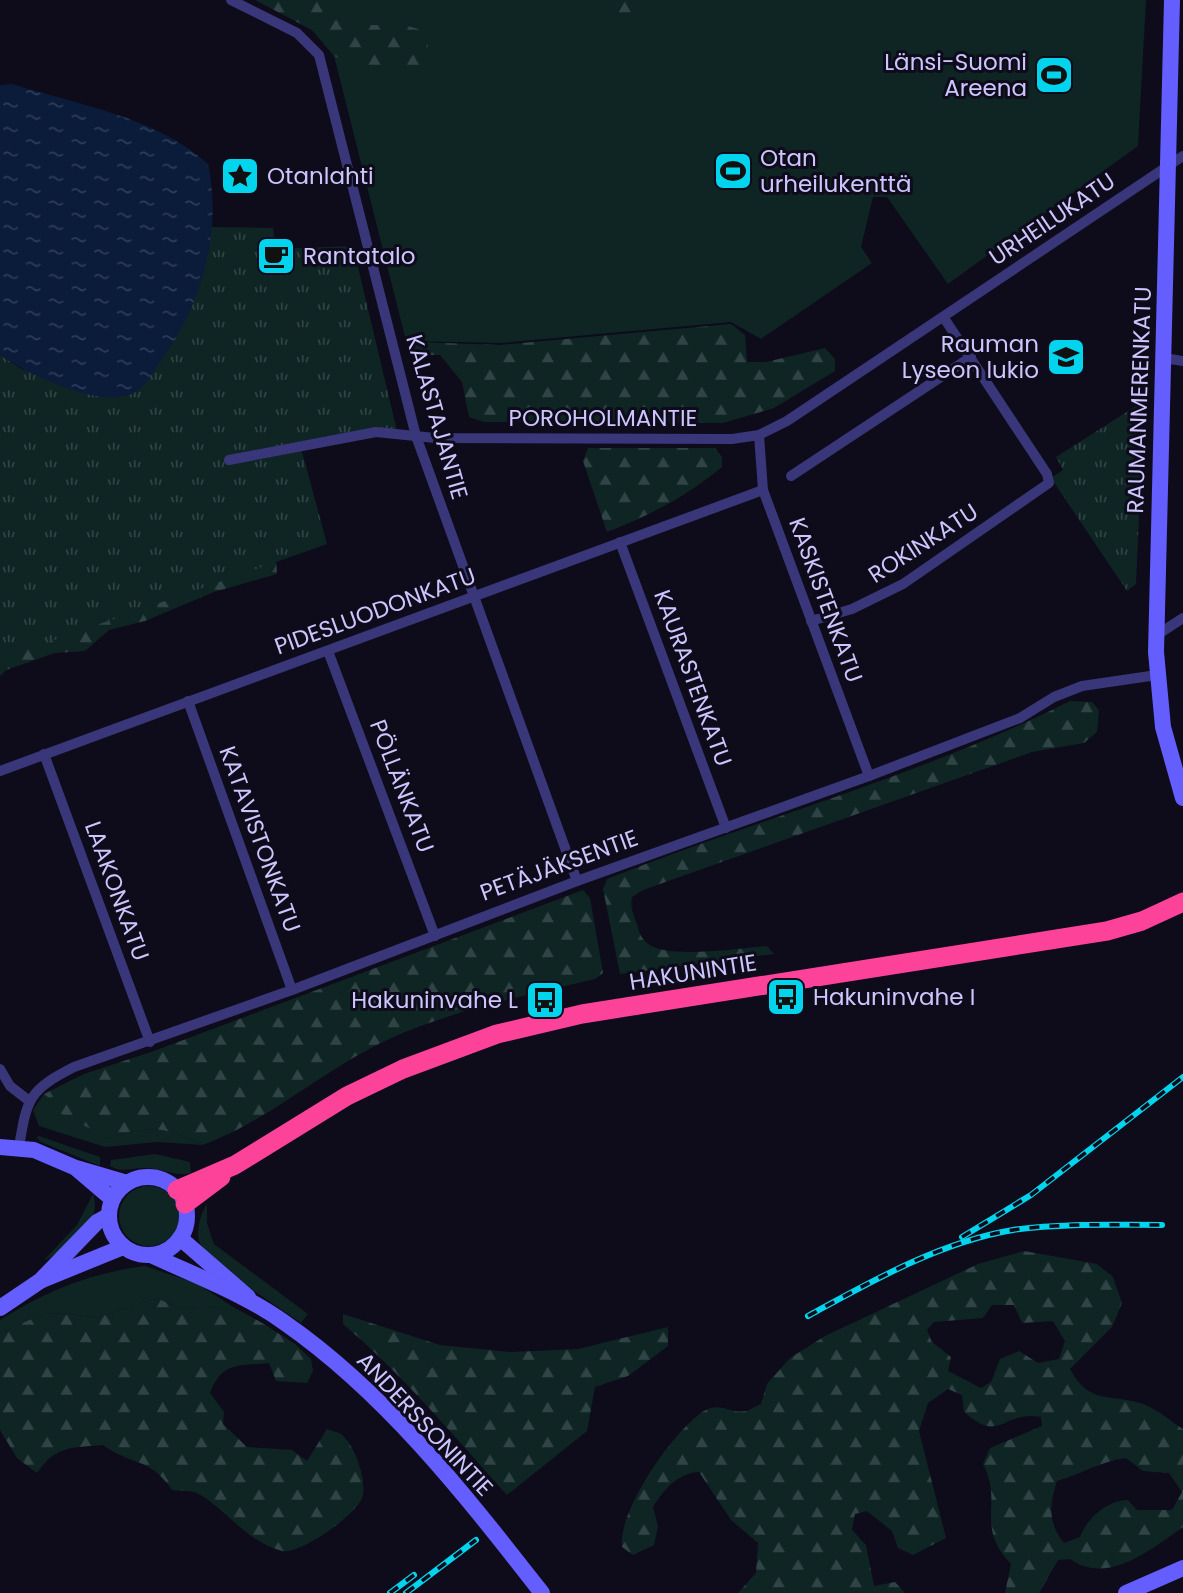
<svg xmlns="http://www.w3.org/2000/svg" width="1183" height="1593" font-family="Poppins,sans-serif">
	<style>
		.grass { fill: #0e2524 }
		.forest { fill: url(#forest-firs); fill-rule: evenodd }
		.park { fill: url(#park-tufts) }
		.water { fill: url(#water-ripples) }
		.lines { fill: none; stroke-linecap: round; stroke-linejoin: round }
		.street { stroke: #39367a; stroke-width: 10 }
		.secondary { stroke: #635efd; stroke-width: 16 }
		.highway { stroke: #fd429a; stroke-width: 19 }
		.rail-casing { stroke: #03d4ed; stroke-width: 6 }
		.rail { stroke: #0e0b1b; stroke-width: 3.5; stroke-dasharray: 10; stroke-linecap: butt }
		.labels { text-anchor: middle; stroke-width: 6; stroke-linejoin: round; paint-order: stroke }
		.poi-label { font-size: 23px; fill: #ccc5fe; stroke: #0e0b1b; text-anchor: start }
		.street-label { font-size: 23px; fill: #ccc5fe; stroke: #0e0b1b }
	</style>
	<defs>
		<pattern id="forest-firs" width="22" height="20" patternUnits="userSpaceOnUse" patternTransform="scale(1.75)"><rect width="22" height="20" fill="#0e2524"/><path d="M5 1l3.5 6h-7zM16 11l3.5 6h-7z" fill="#304345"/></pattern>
		<pattern id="park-tufts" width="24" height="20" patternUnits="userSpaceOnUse" patternTransform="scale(1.75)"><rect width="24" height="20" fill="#0e2524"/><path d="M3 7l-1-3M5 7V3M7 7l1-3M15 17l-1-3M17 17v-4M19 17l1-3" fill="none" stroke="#304345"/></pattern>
		<pattern id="water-ripples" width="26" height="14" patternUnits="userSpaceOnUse" patternTransform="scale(1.75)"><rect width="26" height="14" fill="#0b1c3a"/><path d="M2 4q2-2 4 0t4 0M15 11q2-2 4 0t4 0" fill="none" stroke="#2d3c58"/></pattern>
	</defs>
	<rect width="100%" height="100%" fill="#0e0b1b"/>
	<g class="grass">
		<polygon points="333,0 1146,0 1138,146 948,284 887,197 873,197 861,247 872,263 761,339 731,322 501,343 406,341 334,56"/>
		<path d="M44,1094L108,1138C150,1125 164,1126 203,1145L157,1142L105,1147L39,1126L33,1110Z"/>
		<polygon points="39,1136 100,1157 100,1166 41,1142 36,1137"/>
		<path d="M155,1154L190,1162L191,1173C175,1177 161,1168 144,1168C132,1168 121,1173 110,1166L111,1160Z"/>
		<circle cx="149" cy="1216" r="30"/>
		<path d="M93,1194C95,1200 96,1209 93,1216C89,1226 54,1259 44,1260L77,1225Z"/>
		<path d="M207,1204V1223L214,1244L308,1314L301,1323C280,1308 205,1261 199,1241C196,1230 201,1212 207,1204Z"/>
		<path d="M145,1266L198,1284L233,1307L178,1308L157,1298L96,1318L64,1313L43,1314L0,1333V1320C46,1291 90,1273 145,1266Z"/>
	</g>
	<g class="forest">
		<polygon points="255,0 346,0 343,14 354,25 405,25 428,32 428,53 417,68 380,71 354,66 334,56 312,30"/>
		<polygon points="616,0 633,0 637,26 633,36 625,36"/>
		<polygon points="731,324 745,335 747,362 766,362 825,348 835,359 835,371 774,408 723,423 484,422 469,417 462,382 440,355 412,355 409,350 410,345 416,342 500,345"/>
		<path d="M588,448H715L722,457V467C687,496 649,516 607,532L583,461Z"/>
		<polygon points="276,557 277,574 214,592 145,621 109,630 85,651 55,653 6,670 0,676 0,631"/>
		<path d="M1070,701L1092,702L1099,710L1097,732L1084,743L1032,752L643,890L632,897C630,907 633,914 637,924C639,931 640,937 647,943C665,960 741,948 767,946L774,954L620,974L603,889L607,879C760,818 922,776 1070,701Z"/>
		<path d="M583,890L590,898L603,973L595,979C527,995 453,1010 389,1039C324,1069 270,1120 203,1145C164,1126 150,1125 108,1138L60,1113L55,1103L44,1094L84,1074L154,1051Z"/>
		<path d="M1024,1251L1097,1264L1113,1277L1122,1303L1112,1327L1070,1369C1088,1404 1109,1394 1140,1403C1155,1407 1170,1421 1183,1429V1527C1151,1549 1108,1586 1070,1559L1058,1560L1039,1593H1005L1011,1564C974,1525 1004,1504 983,1464L990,1448L1042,1426L1041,1417C1002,1410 1001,1445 964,1412L962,1395L948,1389L928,1403L919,1431L946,1538L913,1555L898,1548L892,1531L867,1511L855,1514L852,1530L866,1545L874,1586L895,1582L905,1593H738L756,1573L758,1543L731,1520L699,1472C677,1473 664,1490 653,1507L658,1526L654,1545L633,1555L622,1547C618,1510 674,1430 704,1411C721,1401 730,1414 746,1411C750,1410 756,1406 761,1404L767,1384L790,1358L825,1336L978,1264ZM992,1305H1014L1022,1323L1053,1321L1065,1341L1059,1359L1038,1363L1019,1351L1000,1359L991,1382L981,1388L948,1371L951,1357L932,1342L927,1330L934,1322L983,1318ZM1126,1458L1143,1471L1169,1473L1182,1492L1172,1510H1137L1128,1500C1108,1500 1087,1518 1080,1537L1064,1543C1048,1524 1049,1504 1057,1481C1081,1474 1101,1461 1126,1458Z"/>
		<path d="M157,1298L178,1308L233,1307L264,1324L295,1344L311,1359L313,1371L307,1383L276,1381L269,1363C239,1366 222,1361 210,1393L224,1412L223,1424L247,1447L292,1450L307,1461L327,1429C331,1431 339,1432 342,1435C355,1446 366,1478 363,1495C360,1513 300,1555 282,1551C247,1542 228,1511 199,1494C192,1490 180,1491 172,1490C149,1456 131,1466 103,1445C71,1448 56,1445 37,1473L17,1458L0,1430V1333L43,1314L64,1313L96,1318Z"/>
		<path d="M343,1314L440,1345L511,1352L578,1349L668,1327V1346L628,1376L595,1387L587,1431L507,1495C454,1436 403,1375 343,1324Z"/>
	</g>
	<g class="park">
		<polygon points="210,227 273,228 276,249 353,246 398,435 376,432 301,448 327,544 0,659 0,355 23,370 211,239"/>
		<polygon points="1144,401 1136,584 1127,591 1051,478 1063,470 1056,457"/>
	</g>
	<path class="water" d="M12,84C78,105 155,116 208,164C223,233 201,308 158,365C153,372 146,385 139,390C106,414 29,374 0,355V85Z"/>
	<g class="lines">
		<g class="street">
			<polyline points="231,0 297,33 319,55 416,436 577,881"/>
			<polyline points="1164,358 1183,361"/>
			<polyline points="759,435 763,490 869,776"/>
			<polyline points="229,460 376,432 435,438 732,439 759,435 787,421 1183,156"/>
			<polyline points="791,476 971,357"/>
			<polyline points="620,542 726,828"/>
			<polyline points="811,621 852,609 903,584 1049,483 1047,474 944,318"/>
			<polyline points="1157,635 1183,618"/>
			<polyline points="328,651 435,936"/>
			<polyline points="188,701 292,990"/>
			<polyline points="44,754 150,1042"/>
			<polyline points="0,771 763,490"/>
			<polyline points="0,1069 10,1086 28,1100"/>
			<path d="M19,1147C27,1098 29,1090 74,1067L292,990L577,881L869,776L1020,718L1054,697L1082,686L1157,675"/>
		</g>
		<g class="secondary">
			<polyline points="1172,0 1156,652 1163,727 1183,798"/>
			<polyline points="0,1147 34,1150 76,1168 127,1183"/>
			<polyline points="78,1170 112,1199"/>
			<circle cx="148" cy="1216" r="39"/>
			<polyline points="180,1238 248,1297"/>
			<path d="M151,1255C196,1276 245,1294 285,1323C387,1394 466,1496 542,1593"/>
			<polyline points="42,1280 123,1247"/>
			<polyline points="0,1308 40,1281 97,1222 108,1216"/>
			<polyline points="1126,1593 1183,1568"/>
		</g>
		<g class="highway">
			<polyline points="177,1190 235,1165 347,1096 403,1069 497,1034 582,1014 1107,931 1142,921 1183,902"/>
			<polyline points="185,1204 221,1177"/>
		</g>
		<defs>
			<g id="rail">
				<polyline points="962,1237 1031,1195 1183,1077"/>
				<path d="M808,1316C872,1281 940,1242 1013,1230C1062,1223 1113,1225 1162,1225"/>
				<polyline points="390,1593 414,1575"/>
				<polyline points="406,1593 476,1540"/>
			</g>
		</defs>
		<use href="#rail" class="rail-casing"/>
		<use href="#rail" class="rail"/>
	</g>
	<defs>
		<symbol id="stadium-square" viewBox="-11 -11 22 22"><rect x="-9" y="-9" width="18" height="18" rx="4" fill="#03d4ed" stroke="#0e0b1b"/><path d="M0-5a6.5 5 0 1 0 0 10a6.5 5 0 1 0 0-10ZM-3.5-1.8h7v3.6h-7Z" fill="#111"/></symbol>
		<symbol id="sight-square" viewBox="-11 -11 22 22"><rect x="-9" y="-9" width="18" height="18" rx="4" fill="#03d4ed" stroke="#0e0b1b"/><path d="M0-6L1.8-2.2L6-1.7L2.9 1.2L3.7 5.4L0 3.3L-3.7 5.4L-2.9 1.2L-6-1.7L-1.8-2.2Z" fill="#111"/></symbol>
		<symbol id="cafe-square" viewBox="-11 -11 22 22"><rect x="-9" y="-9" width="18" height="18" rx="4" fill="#03d4ed" stroke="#0e0b1b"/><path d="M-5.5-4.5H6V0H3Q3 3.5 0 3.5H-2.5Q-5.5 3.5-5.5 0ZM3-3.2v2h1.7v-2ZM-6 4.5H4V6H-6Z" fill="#111"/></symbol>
		<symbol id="school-square" viewBox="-11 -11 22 22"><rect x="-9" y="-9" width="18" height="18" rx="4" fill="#03d4ed" stroke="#0e0b1b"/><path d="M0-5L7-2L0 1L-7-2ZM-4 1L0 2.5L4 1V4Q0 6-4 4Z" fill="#111"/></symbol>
		<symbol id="bus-square" viewBox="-11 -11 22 22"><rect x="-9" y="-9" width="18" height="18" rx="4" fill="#03d4ed" stroke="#0e0b1b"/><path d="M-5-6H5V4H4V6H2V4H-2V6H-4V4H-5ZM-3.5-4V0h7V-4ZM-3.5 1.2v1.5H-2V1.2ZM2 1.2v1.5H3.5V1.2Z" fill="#111"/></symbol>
	</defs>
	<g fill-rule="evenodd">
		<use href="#stadium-square" x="1032" y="53" width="44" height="44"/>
		<use href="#stadium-square" x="711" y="149" width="44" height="44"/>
		<use href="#sight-square" x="218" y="154" width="44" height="44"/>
		<use href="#cafe-square" x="254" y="234" width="44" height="44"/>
		<use href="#school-square" x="1044" y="335" width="44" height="44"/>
		<use href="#bus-square" x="764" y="975" width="44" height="44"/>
		<use href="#bus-square" x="523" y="978" width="44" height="44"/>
	</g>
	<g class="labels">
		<g class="poi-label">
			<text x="1027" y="70" text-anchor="end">Länsi-Suomi<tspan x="1027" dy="26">Areena</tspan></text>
			<text x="760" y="166">Otan<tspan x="760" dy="26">urheilukenttä</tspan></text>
			<text x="267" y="184">Otanlahti</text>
			<text x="303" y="264">Rantatalo</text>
			<text x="1039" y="352" text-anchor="end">Rauman<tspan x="1039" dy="26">Lyseon lukio</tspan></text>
			<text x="813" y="1005">Hakuninvahe I</text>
			<text x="518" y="1008" text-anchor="end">Hakuninvahe L</text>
		</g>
		<g class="street-label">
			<text transform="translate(1052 219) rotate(-34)" y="8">URHEILUKATU</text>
			<text transform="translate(1139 400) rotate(-88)" y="8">RAUMANMERENKATU</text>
			<text transform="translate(437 417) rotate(74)" y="8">KALASTAJANTIE</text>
			<text x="603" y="426">POROHOLMANTIE</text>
			<text transform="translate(923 543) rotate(-33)" y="8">ROKINKATU</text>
			<text transform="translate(826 600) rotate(70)" y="8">KASKISTENKATU</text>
			<text transform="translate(375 611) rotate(-20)" y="8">PIDESLUODONKATU</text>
			<text transform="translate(693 678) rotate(70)" y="8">KAURASTENKATU</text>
			<text transform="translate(402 786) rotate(69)" y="8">PÖLLÄNKATU</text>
			<text transform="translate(260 839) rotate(70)" y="8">KATAVISTONKATU</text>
			<text transform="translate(559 865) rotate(-20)" y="8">PETÄJÄKSENTIE</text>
			<text transform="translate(117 891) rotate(70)" y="8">LAAKONKATU</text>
			<text transform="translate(693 972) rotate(-9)" y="8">HAKUNINTIE</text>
			<text transform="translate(425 1424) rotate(47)" y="8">ANDERSSONINTIE</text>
		</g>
	</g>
</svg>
